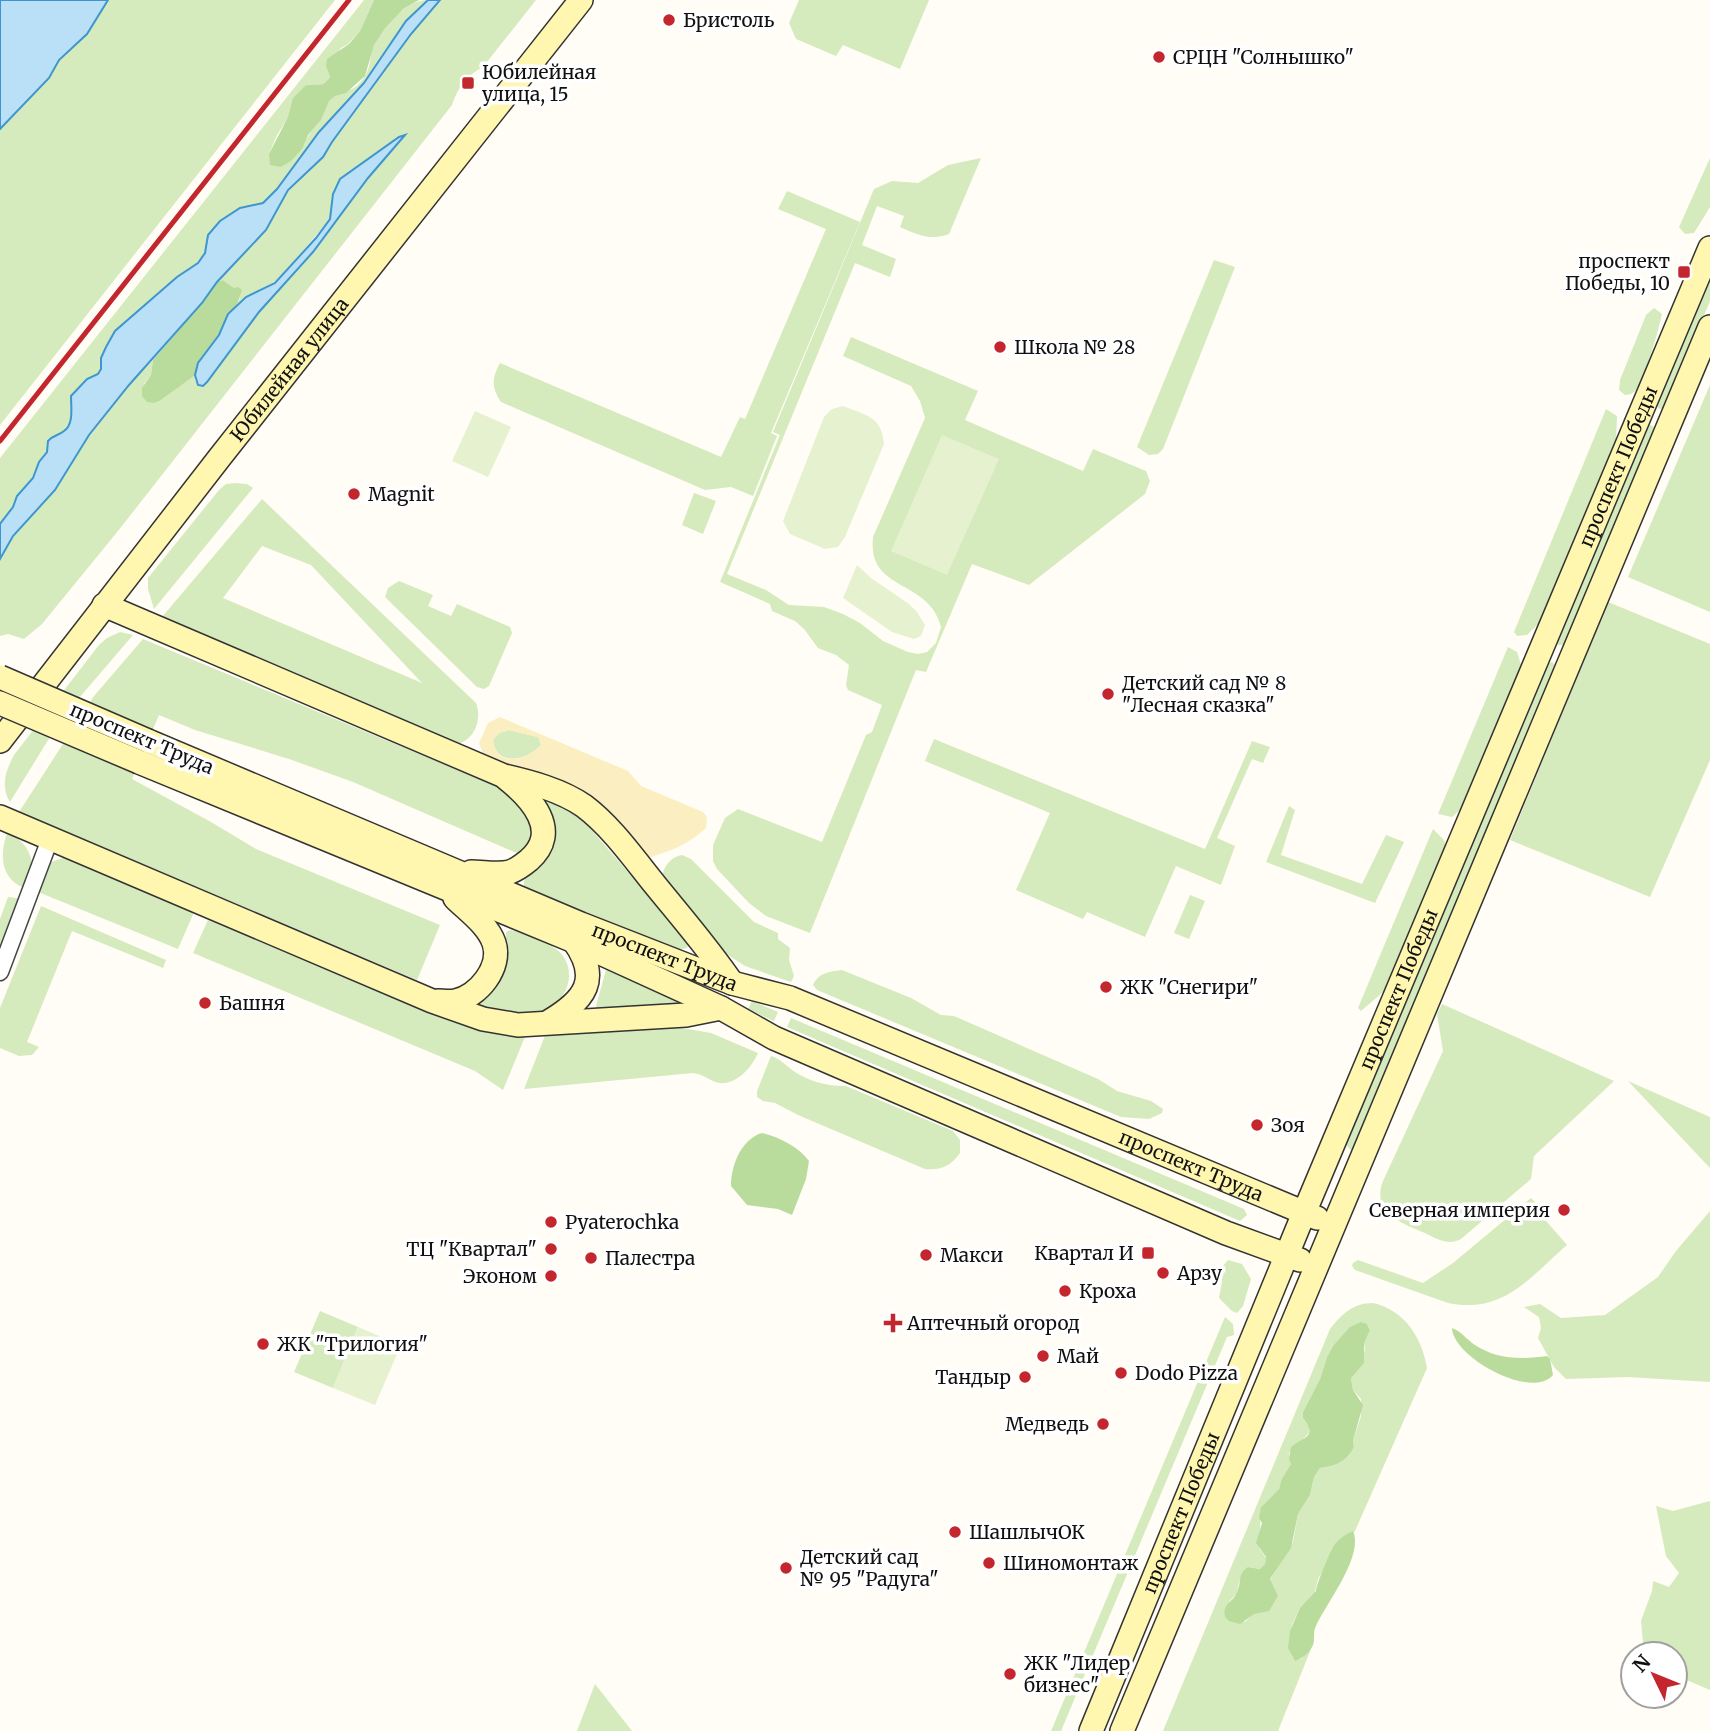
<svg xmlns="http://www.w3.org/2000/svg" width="1710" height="1731" font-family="Merriweather,serif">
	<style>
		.green { fill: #d5ebbd; fill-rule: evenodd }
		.forest { fill: #b9dc9c }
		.sand { fill: #fbeec1; fill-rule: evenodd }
		.pitch { fill: #e6f2cf }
		.water { fill: #b9e0f7; stroke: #3f96cf; stroke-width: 2 }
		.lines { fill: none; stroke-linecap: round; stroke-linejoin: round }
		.minor-casing { stroke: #444; stroke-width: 19 }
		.secondary-casing { stroke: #333; stroke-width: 26 }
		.minor { stroke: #fff; stroke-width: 16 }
		.secondary { stroke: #fff6b0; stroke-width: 23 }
		.rail { stroke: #c4262e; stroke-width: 5 }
		.secondary-bridge-casing { stroke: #333; stroke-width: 26; stroke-linecap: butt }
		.secondary-bridge { stroke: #fff6b0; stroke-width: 23 }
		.poi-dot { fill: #c4262e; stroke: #fff; stroke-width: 2.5 }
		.labels { text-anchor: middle; stroke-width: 7; stroke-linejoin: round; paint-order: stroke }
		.poi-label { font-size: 19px; fill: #111; stroke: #fff; text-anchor: start }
		.street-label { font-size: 19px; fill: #111; stroke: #fff }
	</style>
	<rect width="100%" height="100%" fill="#fffdf5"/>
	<g class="green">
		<polygon points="108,0 335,0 0,425 0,129 49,78 59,60 87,34"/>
		<path d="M364,0H374L360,31L348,44L341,48L328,70L330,77C324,86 319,86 309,84L277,135L269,154L281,167C297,157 299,149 309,135C313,128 319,124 322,117C325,111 325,103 331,98C342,90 352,94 363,79C372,68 369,54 375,43C384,24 407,0 428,0L406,21L364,83L319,132L277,189L263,203L240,208L220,221L208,235L205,253L198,263L177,277L115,331L106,347L101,358V369L98,374L87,379L71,396C71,408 74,424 64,431C58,435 53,435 48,441L47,452L39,462L33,478L17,496L13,507L0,524V458Z"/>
		<path d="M440,0H536L483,67C467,75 458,87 452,105L118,531L42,624L24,639L8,634L0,636V559L10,541L55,490L89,435L129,385L153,360L151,375L144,384L161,400C173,393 182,380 195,375V381L207,382L259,312L313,252L375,169L402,140L399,137L365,163L349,171L333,194L330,219L279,279L246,297L237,305L240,298L234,288L223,280L217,282L266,230L288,190L323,157L332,142L411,34Z"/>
		<polygon points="799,0 929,0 900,69 843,45 836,56 796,39 789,23"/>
		<path d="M981,158L949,234C930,241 918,235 900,227L904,216L877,206L862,245L896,259L890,277L855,263L727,574L766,590L789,605L824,607L843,614L860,623L883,641L908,652L918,654L927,652L936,643L941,627C929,578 867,593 873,537L925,418L920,401L911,386L843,356L851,337L978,391L965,420L1083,471L1093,449L1146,471L1150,481L1145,494L1029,585L972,564L926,672L916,670L810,933L766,916L749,903L717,869L713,861V845L725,818L738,809L822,842L866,735L872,732L882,705L848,690L846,685L849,665L836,655L818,648L804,629L795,621L772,611L770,604L720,582L780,435L773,432L874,189L892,181L918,183L948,165Z"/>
		<polygon points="1710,158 1710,207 1694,233 1685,234 1679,227"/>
		<path d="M787,191L860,222L771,433L777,436L753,496L731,487L705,490L501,402C491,387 492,378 500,363L721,457L740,417L745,419L826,229L778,209Z"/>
		<polygon points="1214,260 1235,267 1163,449 1158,454 1149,455 1137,447"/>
		<polygon points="1710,272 1710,301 1668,401 1664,408 1660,409 1655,405"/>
		<path d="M1654,308L1662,314C1659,329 1644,381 1635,391C1630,395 1631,394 1625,395L1619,390L1620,380L1646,315Z"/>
		<polygon points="1710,385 1710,612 1628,577"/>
		<polygon points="1606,409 1617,416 1616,441 1538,624 1527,635 1517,636 1514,632"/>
		<polygon points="1649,424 1657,429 1565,645 1558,645 1556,642"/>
		<polygon points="235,483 247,484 253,488 154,609 148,589 148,578 219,490 226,484"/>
		<polygon points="694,493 716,501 703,534 682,525"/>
		<path d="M262,499L476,703C483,720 473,744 453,744L162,617ZM262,546L311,565L422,683L223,598Z"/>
		<polygon points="399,581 433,595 428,606 451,616 457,604 510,627 512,633 489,686 484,689 477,687 385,597 388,588"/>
		<polygon points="1608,602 1710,644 1710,760 1650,897 1510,840"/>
		<path d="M120,632L133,635L61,719L10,802C0,786 6,770 14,755L99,645L107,638Z"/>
		<polygon points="143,639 508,791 520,799 537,834 521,855 353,782 289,759 195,730 159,715 132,779 211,822 256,849 440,925 417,980 19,812 94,696"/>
		<polygon points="1508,647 1517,652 1521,665 1460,810 1452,817 1438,814"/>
		<polygon points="1552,662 1556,666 1353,1150 1351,1150 1345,1144 1545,665"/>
		<path d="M509,730L538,737L541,745C527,761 496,767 493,740L499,733Z"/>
		<polygon points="934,739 1205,849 1252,741 1270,747 1263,763 1252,759 1217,838 1235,846 1221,885 1176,866 1145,937 1087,912 1083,919 1016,890 1050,813 925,761"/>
		<path d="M545,802C561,803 578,817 589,827L689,943L687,948L676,950L524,887V881L529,873L548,810Z"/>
		<polygon points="1289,806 1295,810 1281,855 1362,884 1386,835 1404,842 1375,903 1266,862"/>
		<polygon points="1433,829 1444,840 1447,849 1390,986 1361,1011 1358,1008"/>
		<path d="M7,833C30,841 41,869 22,887C0,877 0,854 7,833Z"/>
		<path d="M682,855L691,859L754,922L778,933V939L790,948L789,960L794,976L791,982L745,966L722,951L662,881C662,868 670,857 682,855Z"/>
		<polygon points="66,857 194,912 178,949 38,892 51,862"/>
		<polygon points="1190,895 1205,901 1189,939 1174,933"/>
		<polygon points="8,897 23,899 0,967 0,919"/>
		<polygon points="41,906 166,960 163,968 72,931 27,1042 39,1047 32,1055 19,1056 0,1048 0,1008"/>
		<polygon points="208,920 450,1021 487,1032 527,1032 503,1090 475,1071 193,953"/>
		<path d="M510,930C525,933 554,943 563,956C577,976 565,1002 545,1011C537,1015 522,1016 513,1016C499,1016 483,1008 470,1005L505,953L506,932Z"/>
		<polygon points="607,966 682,1000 679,1003 597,1009 596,1006"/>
		<path d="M842,970L911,998L941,1015L954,1016L1098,1079L1117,1091L1151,1101L1163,1109L1162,1113L1149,1119L1121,1117L817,990L813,985C819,972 829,972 842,970Z"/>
		<polygon points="752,1001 778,1012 774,1021 748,1009"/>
		<path d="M1442,1004L1614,1081L1534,1156L1531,1179L1461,1239C1448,1246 1437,1239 1425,1233C1401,1223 1371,1212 1383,1181L1443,1051L1437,1014Z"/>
		<polygon points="791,1018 1244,1209 1247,1215 1240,1221 787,1027"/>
		<path d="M676,1027L711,1033L758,1053C752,1067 737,1085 719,1083C712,1082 703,1074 693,1073L524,1089L546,1033Z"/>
		<path d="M771,1056C781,1059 787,1067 795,1072C809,1081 829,1087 846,1086L953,1131L960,1140V1153C950,1167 941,1170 925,1169L798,1115L775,1103L763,1101L757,1097V1091Z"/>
		<polygon points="1628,1081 1710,1117 1710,1168"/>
		<path d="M1531,1198L1541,1208L1540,1214L1567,1245C1529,1278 1504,1314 1448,1303L1355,1270L1352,1266L1353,1263L1358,1260L1423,1283L1453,1263Z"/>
		<polygon points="1710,1211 1710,1382 1628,1377 1566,1379 1554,1367 1538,1338 1541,1328 1539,1317 1524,1307 1540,1304 1561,1318 1605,1315 1658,1277 1676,1251"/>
		<polygon points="1228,1260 1242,1264 1251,1279 1243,1306 1237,1313 1232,1311 1219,1298 1222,1282 1221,1268"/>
		<path d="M1373,1303C1404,1310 1422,1337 1427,1368L1355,1531L1330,1558L1318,1579L1314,1596L1300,1608L1292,1625L1290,1636L1292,1656L1295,1660L1301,1659L1311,1649L1278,1731H1163L1330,1329C1342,1314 1353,1303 1373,1303ZM1367,1324L1370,1330L1364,1344L1365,1350L1351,1378L1353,1390L1361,1399V1416L1353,1441L1354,1447C1347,1462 1335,1466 1320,1468L1314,1477L1310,1495L1298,1514L1293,1542L1270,1580L1275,1590L1245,1622L1229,1602L1237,1593L1239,1582L1248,1567L1261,1569L1265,1564L1266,1558L1259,1548L1261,1507L1279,1489L1291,1464L1289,1453L1309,1433V1427L1303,1418V1412L1320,1379L1327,1357L1333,1346Z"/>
		<polygon points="320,1311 358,1327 333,1388 294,1372"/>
		<polygon points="1225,1317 1233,1324 1234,1335 1227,1337 1061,1731 1051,1731"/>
		<polygon points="1710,1501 1710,1690 1675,1675 1675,1654 1644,1654 1641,1621 1652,1591 1653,1581 1669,1587 1679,1573 1666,1556 1656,1506 1673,1511"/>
		<polygon points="595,1684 632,1731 577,1731"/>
	</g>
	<g class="forest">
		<path d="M374,0H419L403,9L385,28L374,45L365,76L346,93L335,96L329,101L321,120L308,135L302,149L291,161L281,167L270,165L269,154L288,117L293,98L305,86C316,81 320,91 330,77L326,66L327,59L349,44L360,31Z"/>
		<polygon points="223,280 234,288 238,287 242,290 237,305 228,314 219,335 204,354 195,375 161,400 154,403 147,402 142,396 142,388 151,375 153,360 202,303 217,282"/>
		<path d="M762,1133C779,1137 799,1147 809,1161L806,1179L792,1215L778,1209L747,1205L731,1186C731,1166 741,1139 762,1133Z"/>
		<path d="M1361,1322L1367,1324L1370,1330L1364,1344V1363L1351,1378L1353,1390L1363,1405L1353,1441L1354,1447C1347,1462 1335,1466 1320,1468L1314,1477L1310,1495L1298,1514L1291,1548L1270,1579L1278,1596L1269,1611L1254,1614L1240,1624L1229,1621L1225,1617C1222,1603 1233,1603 1237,1592C1242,1582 1237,1574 1248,1567L1260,1569L1265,1564L1266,1557L1256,1543L1262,1523L1259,1518L1261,1507L1279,1489L1282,1479L1291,1464L1289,1459L1291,1447C1304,1436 1318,1438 1303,1418V1412L1320,1379L1327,1357L1333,1346L1350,1327Z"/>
		<path d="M1452,1328C1463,1332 1469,1343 1480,1348C1501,1360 1524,1359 1547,1356L1550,1359L1553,1375C1531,1401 1452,1356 1452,1328Z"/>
		<path d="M1353,1531C1364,1556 1327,1602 1316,1626C1312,1633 1316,1641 1312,1647C1309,1653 1302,1659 1295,1661L1288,1648L1290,1631L1300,1608L1316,1591C1316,1585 1331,1549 1335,1544C1340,1538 1346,1534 1353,1531Z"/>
	</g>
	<path class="sand" d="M500,717L628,771L641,786L703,812L707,817L706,828C689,844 671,851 648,858L608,819L483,753L479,743L488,723ZM509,730L538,737L541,745C527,760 497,769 493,740L499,733Z"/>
	<g class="pitch">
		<path d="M843,406C865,415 882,416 884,444L845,537L838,547L825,549L790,534L783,521L824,417L832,409Z"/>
		<polygon points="475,411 511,427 488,477 452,461"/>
		<polygon points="942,435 999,459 947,575 891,551"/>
		<polygon points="857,565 871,578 909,604 917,612 925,625 921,636 914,639 892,632 843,598"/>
		<polygon points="358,1327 401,1345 375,1405 333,1388"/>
	</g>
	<g class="water">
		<polygon points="0,0 108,0 87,34 59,60 49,78 0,129"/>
		<path d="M428,0H440L411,34L332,142L323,157L288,190L266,230L217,282L202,303L129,385L89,435L55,490L13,536L0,559V524L13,507L17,496L33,478L39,462L47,452L48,441C53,435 58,436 64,431C74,424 71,408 71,396L87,379L98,374L101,369V358L106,347L115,331L177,277L198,263L205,253L208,235L220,221L240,208L263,203L277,189L319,132L364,83L406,21Z"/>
		<polygon points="405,135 368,178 313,252 259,312 207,382 203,386 198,385 195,375 198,363 219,335 228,314 246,297 275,283 316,238 330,219 333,194 340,179 399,137"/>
	</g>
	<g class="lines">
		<defs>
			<polyline id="minor" points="0,972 50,839"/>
			<g id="secondary">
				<path d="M104,605L504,776C530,782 561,790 584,806C612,827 634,859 656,886C682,918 709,949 732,983"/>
				<path id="s1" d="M0,741L220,457L581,0"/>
				<path id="s2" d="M148,741L581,924L732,983L790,998L1317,1218"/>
				<polyline points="139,762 574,941 721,1008 774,1038 1226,1233 1300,1260"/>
				<polyline points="0,817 432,1001 483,1019 518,1025 686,1015 721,1008"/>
				<path d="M471,872C484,872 498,875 510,872C518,869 523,865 529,860C562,831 531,798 506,778"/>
				<path d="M438,1001C443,1001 450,1002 455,1001C478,997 502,967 494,943C488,925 468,911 455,898"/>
				<path d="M550,1021C585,1000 601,979 574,941"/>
				<path id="s3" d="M1091,1731L1304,1213L1710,248"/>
				<polyline points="1122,1731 1710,327"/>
			</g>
		</defs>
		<use href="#minor" class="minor-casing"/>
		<use href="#secondary" class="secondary-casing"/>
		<use href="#minor" class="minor"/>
		<use href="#secondary" class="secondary"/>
		<polyline class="rail" points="0,441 349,0"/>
		<defs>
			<g id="secondary-bridge">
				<polyline points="0,677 148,741"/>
				<polyline points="0,703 139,762"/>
			</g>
		</defs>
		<use href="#secondary-bridge" class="secondary-bridge-casing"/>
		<use href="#secondary-bridge" class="secondary-bridge"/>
	</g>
	<g class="poi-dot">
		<circle cx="669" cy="20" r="7"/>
		<circle cx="1159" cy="57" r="7"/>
		<rect x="461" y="76" width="14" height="14" rx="3.5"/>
		<rect x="1677" y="265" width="14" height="14" rx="3.5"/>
		<circle cx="1000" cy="347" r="7"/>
		<circle cx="354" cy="494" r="7"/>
		<circle cx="1108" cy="694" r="7"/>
		<circle cx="1106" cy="987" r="7"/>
		<circle cx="205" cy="1003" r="7"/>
		<circle cx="1257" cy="1125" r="7"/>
		<circle cx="1564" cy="1210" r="7"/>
		<circle cx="551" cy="1222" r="7"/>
		<circle cx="551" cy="1249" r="7"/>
		<rect x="1141" y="1246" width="14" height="14" rx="3.5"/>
		<circle cx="926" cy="1255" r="7"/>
		<circle cx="591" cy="1258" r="7"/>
		<circle cx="1163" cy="1273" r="7"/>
		<circle cx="551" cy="1276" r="7"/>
		<circle cx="1065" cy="1291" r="7"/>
		<path d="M889.5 1312.5h7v7h7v7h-7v7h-7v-7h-7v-7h7z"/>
		<circle cx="263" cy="1344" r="7"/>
		<circle cx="1043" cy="1356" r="7"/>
		<circle cx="1121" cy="1373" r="7"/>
		<circle cx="1025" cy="1377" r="7"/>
		<circle cx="1103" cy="1424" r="7"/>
		<circle cx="955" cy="1532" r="7"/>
		<circle cx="989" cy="1563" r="7"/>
		<circle cx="786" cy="1568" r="7"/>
		<circle cx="1010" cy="1674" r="7"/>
	</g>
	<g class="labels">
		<g class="poi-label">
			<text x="683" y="27">Бристоль</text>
			<text x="1173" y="64">СРЦН "Солнышко"</text>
			<text x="482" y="79">Юбилейная<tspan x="482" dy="22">улица, 15</tspan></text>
			<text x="1670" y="268" text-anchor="end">проспект<tspan x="1670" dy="22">Победы, 10</tspan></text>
			<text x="1014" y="354">Школа № 28</text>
			<text x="368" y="501">Magnit</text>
			<text x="1122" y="690">Детский сад № 8<tspan x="1122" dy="22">"Лесная сказка"</tspan></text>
			<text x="1120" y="994">ЖК "Снегири"</text>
			<text x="219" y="1010">Башня</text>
			<text x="1271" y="1132">Зоя</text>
			<text x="1550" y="1217" text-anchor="end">Северная империя</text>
			<text x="565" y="1229">Pyaterochka</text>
			<text x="537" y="1256" text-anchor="end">ТЦ "Квартал"</text>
			<text x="1134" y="1260" text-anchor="end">Квартал И</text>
			<text x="940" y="1262">Макси</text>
			<text x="605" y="1265">Палестра</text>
			<text x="1177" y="1280">Арзу</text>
			<text x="537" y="1283" text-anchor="end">Эконом</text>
			<text x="1079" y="1298">Кроха</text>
			<text x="907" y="1330">Аптечный огород</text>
			<text x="277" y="1351">ЖК "Трилогия"</text>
			<text x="1057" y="1363">Май</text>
			<text x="1135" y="1380">Dodo Pizza</text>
			<text x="1011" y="1384" text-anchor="end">Тандыр</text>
			<text x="1089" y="1431" text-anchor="end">Медведь</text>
			<text x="969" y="1539">ШашлычОК</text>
			<text x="800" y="1564">Детский сад<tspan x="800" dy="22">№ 95 "Радуга"</tspan></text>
			<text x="1003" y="1570">Шиномонтаж</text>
			<text x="1024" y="1670">ЖК "Лидер<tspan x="1024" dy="22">бизнес"</tspan></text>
		</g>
		<g class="street-label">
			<text dy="7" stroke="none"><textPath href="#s1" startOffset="471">Юбилейная улица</textPath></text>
			<text dy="7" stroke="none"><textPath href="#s3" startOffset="1370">проспект Победы</textPath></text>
			<text transform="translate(142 738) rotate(23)" y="7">проспект Труда</text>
			<text dy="7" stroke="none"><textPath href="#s2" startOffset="560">проспект Труда</textPath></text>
			<text dy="7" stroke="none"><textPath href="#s3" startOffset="803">проспект Победы</textPath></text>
			<text dy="7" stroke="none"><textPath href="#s2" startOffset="1127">проспект Труда</textPath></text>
			<text dy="7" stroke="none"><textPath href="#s3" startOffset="236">проспект Победы</textPath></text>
		</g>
	</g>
	<g transform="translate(1654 1675) rotate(313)"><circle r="33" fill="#ffffff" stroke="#a0a0a0" stroke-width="2"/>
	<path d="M0-5L12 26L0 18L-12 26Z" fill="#c4262e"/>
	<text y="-10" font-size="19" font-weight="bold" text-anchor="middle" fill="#111111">N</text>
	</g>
</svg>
